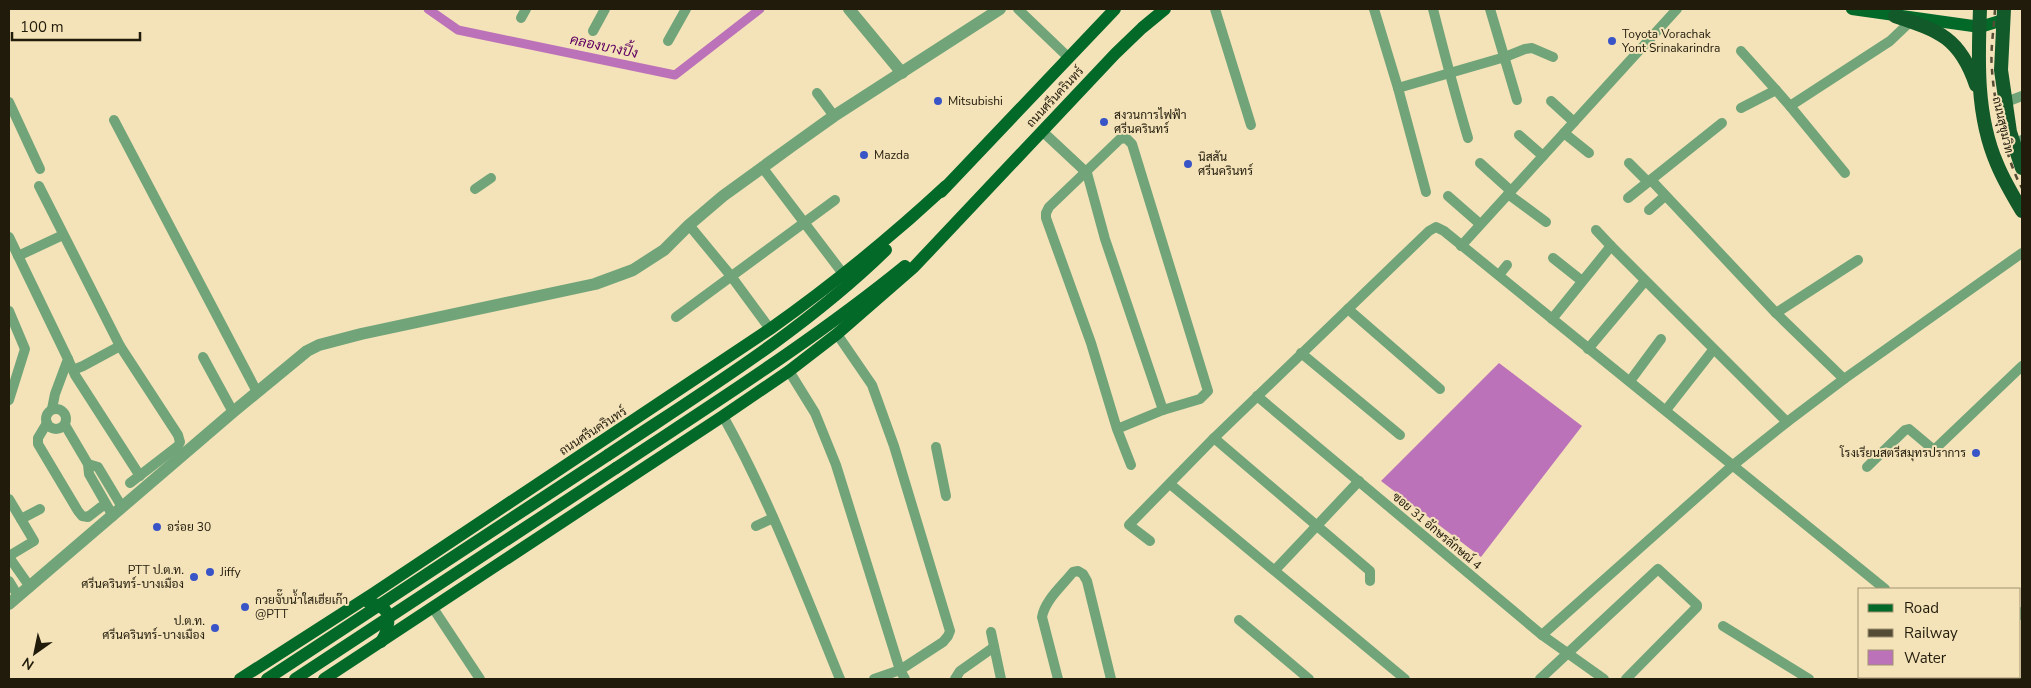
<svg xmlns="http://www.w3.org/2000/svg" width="2031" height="688" font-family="'Nunito Sans',Sarabun,sans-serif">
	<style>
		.water { fill: #bc72b9 }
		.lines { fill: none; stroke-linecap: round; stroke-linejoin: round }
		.canal { stroke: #bc72b9; stroke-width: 9 }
		.minor { stroke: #71a579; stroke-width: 10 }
		.tertiary { stroke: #71a579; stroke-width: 12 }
		.primary { stroke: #036929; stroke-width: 12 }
		.trunk { stroke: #125a29; stroke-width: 14 }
		.rail { stroke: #554c36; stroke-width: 2.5; stroke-dasharray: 6 6; stroke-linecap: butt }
		.primary-bridge { stroke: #036929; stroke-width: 12 }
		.poi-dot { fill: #3854c6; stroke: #f4e3b9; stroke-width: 2 }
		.labels { text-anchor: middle; stroke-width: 4; stroke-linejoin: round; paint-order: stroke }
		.poi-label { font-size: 12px; fill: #211b0b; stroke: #f4e3b9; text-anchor: start }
		.street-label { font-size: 12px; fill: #211b0b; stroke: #f4e3b9 }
		.water-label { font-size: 14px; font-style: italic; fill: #600060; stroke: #f4e3b9 }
	</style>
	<rect width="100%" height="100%" fill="#f4e3b9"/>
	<polygon class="water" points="1499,363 1582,426 1481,557 1381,481"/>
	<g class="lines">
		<polyline class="canal" points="428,9 458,30 675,75 760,9"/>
		<g class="minor">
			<polyline points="1018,9 1068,57"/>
			<polyline points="1215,9 1251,125"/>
			<polyline points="1374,9 1398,88"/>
			<path d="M1433,9C1444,52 1455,95 1468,138"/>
			<polyline points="1490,9 1517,100"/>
			<polyline points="521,18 526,9"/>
			<polyline points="593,31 605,9"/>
			<polyline points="668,41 686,9"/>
			<polyline points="1741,51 1776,90"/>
			<polyline points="817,93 834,116"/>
			<polyline points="1551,101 1574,122"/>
			<polyline points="9,102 40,169"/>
			<polyline points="2006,102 2022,96"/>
			<polyline points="1741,108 1776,90 1790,106"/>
			<polyline points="114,120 257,392"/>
			<polyline points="1042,131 1087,173 1105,239 1163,410"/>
			<polyline points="1564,133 1589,153"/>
			<polyline points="1519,135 1543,156"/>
			<polyline points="2015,147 2022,140"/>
			<polyline points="1480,163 1511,191"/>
			<polyline points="1629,163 1648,182"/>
			<polyline points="762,167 844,275"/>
			<polyline points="1845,173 1790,106 1890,41 1911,21"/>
			<polyline points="1651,180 1776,313 1844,379"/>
			<polyline points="39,186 120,346 178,435 180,442 178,446 130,483"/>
			<polyline points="475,189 491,178"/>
			<polyline points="1426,192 1398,88 1505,57 1525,49 1532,48 1553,57"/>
			<polyline points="1508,194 1546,222"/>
			<polyline points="1448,196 1480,224"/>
			<polyline points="1628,198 1722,123"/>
			<polyline points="1649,210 1665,196"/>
			<polyline points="689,225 731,276 770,329"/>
			<polyline points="1596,230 1611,246"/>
			<polyline points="9,237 68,359 55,394 52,409"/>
			<polyline points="1461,246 1677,9"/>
			<polyline points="18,256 63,235"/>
			<polyline points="1553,258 1582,281"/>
			<polyline points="1499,275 1507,265"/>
			<polyline points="1348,309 1440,389"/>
			<polyline points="9,311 25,349 9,400"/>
			<polyline points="1776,313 1858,260"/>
			<polyline points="676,317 835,200"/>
			<polyline points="1552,319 1611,246 1787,422"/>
			<polyline points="837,334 872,385 894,446 950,631 948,636 943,642 900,670 874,679"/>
			<polyline points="1588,349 1645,281"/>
			<polyline points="1301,353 1400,435"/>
			<polyline points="203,357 233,412"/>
			<polyline points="68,359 75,375 140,476"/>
			<polyline points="73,370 83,366 120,346"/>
			<polyline points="789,371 815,413 836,465 900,670 905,679"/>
			<polyline points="1630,381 1661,339"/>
			<polyline points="1257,396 1542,635 1604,679"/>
			<circle cx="56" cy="419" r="10"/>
			<polyline points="1666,410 1713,350"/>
			<path d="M723,416C770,500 804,591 840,679"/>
			<polyline points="47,423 38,438 38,444 78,511 82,516 88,517 101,507"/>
			<polyline points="65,425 88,464 89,474 113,516"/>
			<polyline points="1117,429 1163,410 1200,399 1208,391 1132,144 1126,138 1120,139 1049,207 1046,213 1046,218 1091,343 1117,429 1131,465"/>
			<polyline points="1214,438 1370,571 1370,581"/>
			<polyline points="936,447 946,496"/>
			<polyline points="88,464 98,467 122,507"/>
			<polyline points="1867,467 1905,430 1909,429 1934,450 2022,366"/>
			<polyline points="1170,484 1405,679"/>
			<polyline points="9,499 34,541 9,556"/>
			<polyline points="21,519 40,509"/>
			<polyline points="756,526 773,518"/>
			<polyline points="1150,541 1129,525 1214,438 1429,231 1436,227 1444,231 1885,589"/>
			<polyline points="9,557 30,587"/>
			<polyline points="1275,570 1359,481"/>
			<polyline points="9,581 18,596"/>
			<polyline points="433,608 480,679"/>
			<polyline points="2020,615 2022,612"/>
			<polyline points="1239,620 1309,679"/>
			<polyline points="1723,626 1809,679"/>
			<polyline points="991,632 1001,679"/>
			<polyline points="1542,635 1732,466 1787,422 1844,379 2022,253"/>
			<polyline points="955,679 960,671 994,647"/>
			<path d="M1058,679L1042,617C1045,600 1062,586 1073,572L1078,571L1083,574L1087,581L1111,679"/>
			<polyline points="1540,679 1658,569 1697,605 1697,607 1626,679"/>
			<polyline points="1966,679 1968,677"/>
		</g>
		<g class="tertiary">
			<polyline points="849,9 902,73"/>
			<polyline points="9,604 233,412 307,351 319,345 361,334 595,284 633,270 664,250 689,225 723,196 792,146 834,116 1000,9"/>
		</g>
		<g class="primary">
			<polyline points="1852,9 1980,27 2003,20"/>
			<polyline points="941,192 1115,9"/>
			<path d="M608,455C704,391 803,331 886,250"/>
			<path d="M616,468C714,403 814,340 905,266"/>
			<path d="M369,603C394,606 391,625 381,642"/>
			<path d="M240,679L374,593L770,329C832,285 890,238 946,186"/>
			<polyline points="324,679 723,416 789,371 837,334 914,267 1115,54 1142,28 1165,9"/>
		</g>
		<g class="trunk">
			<path d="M1980,9C1978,60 1976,116 1997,164C2004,181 2013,196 2022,211"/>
			<polyline points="2004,9 2001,70 2010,132 2022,168"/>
			<path d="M1895,16C1940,31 1960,38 1976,85"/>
		</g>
		<path class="rail" d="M1995,9C1994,29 1990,50 1992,70C1994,102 2006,161 2022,188"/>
		<g class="primary-bridge">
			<polyline points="267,679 608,455"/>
			<polyline points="295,679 616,468"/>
		</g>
	</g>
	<g class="poi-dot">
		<circle cx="1612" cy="41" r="5"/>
		<circle cx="938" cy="101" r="5"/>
		<circle cx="1104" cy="122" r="5"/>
		<circle cx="864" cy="155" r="5"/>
		<circle cx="1188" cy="164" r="5"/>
		<circle cx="1976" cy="453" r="5"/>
		<circle cx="157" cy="527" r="5"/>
		<circle cx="210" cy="572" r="5"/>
		<circle cx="194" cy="577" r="5"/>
		<circle cx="245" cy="607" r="5"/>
		<circle cx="215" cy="628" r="5"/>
	</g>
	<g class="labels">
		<g class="poi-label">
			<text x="1622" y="38">Toyota Vorachak<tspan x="1622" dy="14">Yont Srinakarindra</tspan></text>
			<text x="948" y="105">Mitsubishi</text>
			<text x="1114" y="119">สงวนการไฟฟ้า<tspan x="1114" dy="14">ศรีนครินทร์</tspan></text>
			<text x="874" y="159">Mazda</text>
			<text x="1198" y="161">นิสสัน<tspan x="1198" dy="14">ศรีนครินทร์</tspan></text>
			<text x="1966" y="457" text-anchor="end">โรงเรียนสตรีสมุทรปราการ</text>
			<text x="167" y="531">อร่อย 30</text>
			<text x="184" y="574" text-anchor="end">PTT ป.ต.ท.<tspan x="184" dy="14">ศรีนครินทร์-บางเมือง</tspan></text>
			<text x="220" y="576">Jiffy</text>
			<text x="255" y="604">กวยจั๊บน้ำใสเฮียเก๊า<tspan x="255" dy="14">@PTT</tspan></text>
			<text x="205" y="625" text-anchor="end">ป.ต.ท.<tspan x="205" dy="14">ศรีนครินทร์-บางเมือง</tspan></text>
		</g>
		<g class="street-label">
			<text transform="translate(1055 97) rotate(-47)" y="4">ถนนศรีนครินทร์</text>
			<text transform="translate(2003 125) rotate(77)" y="4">ถนนสุขุมวิท</text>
			<text transform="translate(593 431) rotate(-33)" y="4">ถนนศรีนครินทร์</text>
			<text transform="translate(1437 531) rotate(40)" y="4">ซอย 31 อักษรลักษณ์ 4</text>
		</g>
		<g class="water-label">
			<text transform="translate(604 46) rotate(12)" y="5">คลองบางปิ้ง</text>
		</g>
	</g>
	<rect width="2031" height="688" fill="none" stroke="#211b0b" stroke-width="20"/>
	<rect x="1858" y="588" width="162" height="90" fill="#f4e3b9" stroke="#a09373"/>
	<rect x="1868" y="604" width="25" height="8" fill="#036929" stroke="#a09373"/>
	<text x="1904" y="613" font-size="15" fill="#211b0b">Road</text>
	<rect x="1868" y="629" width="25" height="8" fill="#554c36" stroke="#a09373"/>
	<text x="1904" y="638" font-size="15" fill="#211b0b">Railway</text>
	<rect x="1868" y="650" width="25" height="15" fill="#bc72b9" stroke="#a09373"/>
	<text x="1904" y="663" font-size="15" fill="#211b0b">Water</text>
	<g transform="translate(35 653) rotate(213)" stroke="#f4e3b9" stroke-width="4" paint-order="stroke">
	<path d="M0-4L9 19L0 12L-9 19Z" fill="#211b0b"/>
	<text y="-8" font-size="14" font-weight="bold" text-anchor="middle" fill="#211b0b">N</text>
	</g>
	<path d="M12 32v8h128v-8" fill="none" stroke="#211b0b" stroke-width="2.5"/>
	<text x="20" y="32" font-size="15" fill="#211b0b" stroke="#f4e3b9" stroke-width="4" paint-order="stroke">100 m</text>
</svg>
